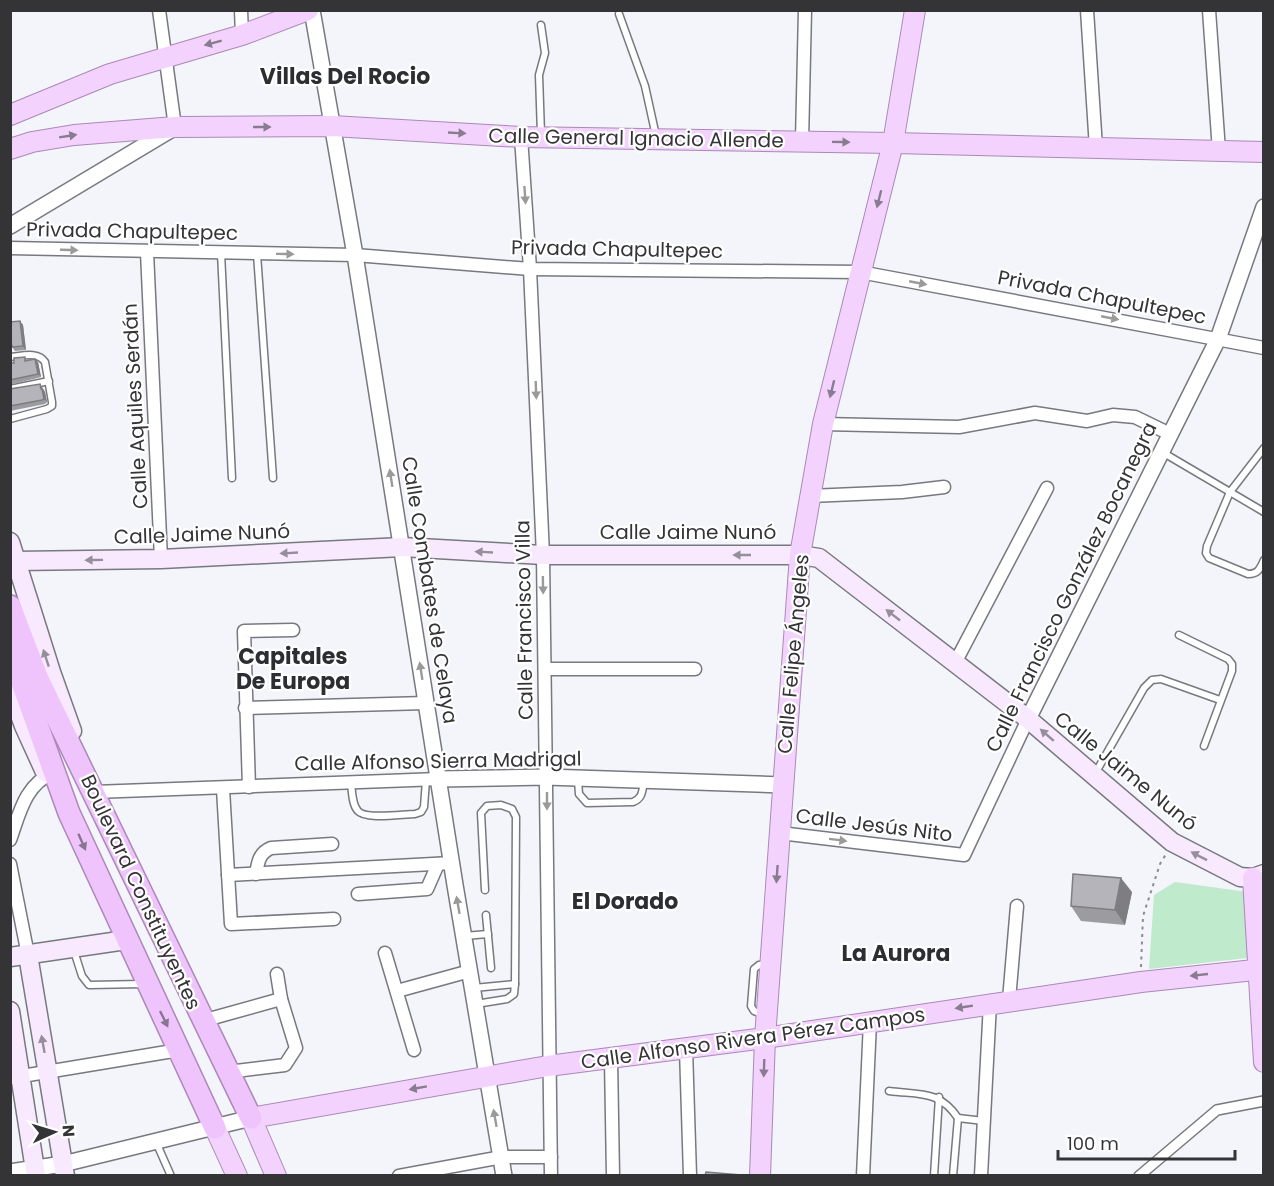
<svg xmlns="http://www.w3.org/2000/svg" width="1274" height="1186" font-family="Poppins,sans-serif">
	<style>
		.green { fill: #bfeacb }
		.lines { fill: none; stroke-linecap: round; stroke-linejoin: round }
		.service-casing { stroke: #77797e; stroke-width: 9 }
		.pedestrian-casing { stroke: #77797e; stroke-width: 12 }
		.minor-casing { stroke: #77797e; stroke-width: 15 }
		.tertiary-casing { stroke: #77797e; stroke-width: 18 }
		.secondary-casing { stroke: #77797e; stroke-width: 21 }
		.primary-casing { stroke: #ab88b7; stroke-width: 22 }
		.trunk-casing { stroke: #ab88b7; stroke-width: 24 }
		.path { stroke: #8b8c90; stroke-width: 2; stroke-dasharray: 3 4.5; stroke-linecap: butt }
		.service { stroke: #fff; stroke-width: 6 }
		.pedestrian { stroke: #fff; stroke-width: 9 }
		.minor { stroke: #fff; stroke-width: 12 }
		.tertiary { stroke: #fff; stroke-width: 15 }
		.secondary { stroke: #f9e9fe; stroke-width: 18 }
		.primary { stroke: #f3d3fd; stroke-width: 20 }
		.trunk { stroke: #efc4fc; stroke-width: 21 }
		.wall { fill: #9b9ba0 }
		.shaded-wall { fill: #7e7e82 }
		.building { fill: #b4b4ba; stroke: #7e7e82; stroke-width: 1.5 }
		.oneway { fill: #8a7c90 }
		.oneway2 { fill: #9a9a9b }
		.oneway3 { fill: #968e9a }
		.oneway4 { fill: #887590 }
		.labels { text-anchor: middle; stroke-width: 4.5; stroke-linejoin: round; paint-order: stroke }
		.street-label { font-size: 20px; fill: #343437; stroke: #fff }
		.quarter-label { font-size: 22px; font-weight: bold; fill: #2d2e32; stroke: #fff }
	</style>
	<rect width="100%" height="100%" fill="#f3f5fb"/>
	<polygon class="green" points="1175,882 1248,892 1247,958 1149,969 1154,895"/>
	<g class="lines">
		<defs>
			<g id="service">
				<polyline points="619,14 645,86 656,136"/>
				<polyline points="541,25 545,53 539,75 541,134"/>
				<polyline points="221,253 232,478"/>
				<polyline points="257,254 273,478"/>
				<path d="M10,357C22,356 38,351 45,362L52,402V406L47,409L10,419"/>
				<polyline points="10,389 49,381"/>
				<path d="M1264,448L1230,492L1207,546L1206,553L1209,558L1248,574C1258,574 1260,569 1264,560"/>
				<polyline points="1162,452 1264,512"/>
				<polyline points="1179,635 1228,659 1232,664 1232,671 1204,746"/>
				<polyline points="1096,772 1144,688 1152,680 1161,679 1220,700"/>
				<path d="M578,780L579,794L587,803L633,802C643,798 642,791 644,782"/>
				<path d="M351,783C352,791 352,805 358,811C365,820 403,814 415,814L421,812L424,807L426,780"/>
				<polyline points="486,915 491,968"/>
				<polyline points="464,936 488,934"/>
				<polyline points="74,951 82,976 89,985 143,984"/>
				<polyline points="474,988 515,984"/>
				<polyline points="476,1004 507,999 514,994 515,984 516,817 512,809 501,805 487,806 481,813 485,890"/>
				<polyline points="764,1015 754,1011 751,1006 754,969 759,965 767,964"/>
				<path d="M889,1091C920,1095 939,1090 958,1118L984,1121"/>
				<polyline points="156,1142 171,1176"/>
				<polyline points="934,1176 939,1097"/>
				<polyline points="953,1176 958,1118"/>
			</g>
			<polyline id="pedestrian" points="1139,1176 1217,1110 1264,1101"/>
			<g id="minor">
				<polyline points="159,10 175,127"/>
				<polyline points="241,10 242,35"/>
				<polyline points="1087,10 1096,148"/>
				<polyline points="1209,10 1219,151"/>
				<polyline points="521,137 530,269 543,555 551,1176"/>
				<polyline points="802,141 805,10"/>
				<polyline points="10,248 355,255 530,269 860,272 1264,348"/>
				<polyline points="147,252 161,559"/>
				<polyline points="823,424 959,427 1035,413 1087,421 1113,415 1135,417 1170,434"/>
				<polyline points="810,496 902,492 944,487"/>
				<polyline points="955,663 1047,488"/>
				<polyline points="545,669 695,669"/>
				<polyline points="245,708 426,703"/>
				<polyline points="249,787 244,631 293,630"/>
				<polyline points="223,789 231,924 334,919"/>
				<polyline points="94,792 439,779"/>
				<polyline points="780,833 964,855 1028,719"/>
				<path d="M10,840C19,815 25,784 53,773"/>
				<polyline points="10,864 28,955"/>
				<path d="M256,874C258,862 259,853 271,848L332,844"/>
				<polyline points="228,875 452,863"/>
				<polyline points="358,894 427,889 438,864"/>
				<polyline points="385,953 414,1050"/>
				<polyline points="397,991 470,971"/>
				<polyline points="1009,1000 1017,906"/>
				<polyline points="202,1021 281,999"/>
				<polyline points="686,1049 690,1176"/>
				<polyline points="611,1059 613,1176"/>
				<polyline points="228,1072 285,1065 296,1048 281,999 277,974"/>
				<polyline points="10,1078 179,1050"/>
				<polyline points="399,1176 502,1157 551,1157"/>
				<polyline points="863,1176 870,1022"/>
				<polyline points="981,1176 990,1003"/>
			</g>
			<g id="tertiary">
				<polyline points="312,10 355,255 455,885 504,1176"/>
				<polyline points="10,226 172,129"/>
				<polyline points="1028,719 1218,339 1264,207"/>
				<polyline points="439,779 546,777 783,785"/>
				<polyline points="10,1172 63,1164 251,1118"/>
			</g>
			<g id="secondary">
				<polyline points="10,542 51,672 72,731"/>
				<polyline points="16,561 161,559 402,547 543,555 800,555 819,558 1028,719 1172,842 1240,877 1253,878 1264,874"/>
				<polyline points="10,688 24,726 45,772"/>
				<polyline points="28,955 65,1176"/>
				<polyline points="10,957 126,940"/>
				<polyline points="10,1011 36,1176"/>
			</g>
			<g id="primary">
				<polyline points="10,115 110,74 242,35 308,10"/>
				<polyline points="10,149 32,142 74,135 175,127 332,126 521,137 893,143 1264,152"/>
				<polyline points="1253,878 1264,1062"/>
				<polyline points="215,1128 237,1176"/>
				<polyline points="276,1176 251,1118 548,1066 765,1038 1141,982 1264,969"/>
				<polyline points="760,1176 765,1038 800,555 823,424 893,143 915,10"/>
			</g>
			<g id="trunk">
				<polyline points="10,606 37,677 251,1118"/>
				<polyline points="10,649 69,813 215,1128"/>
			</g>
		</defs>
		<use href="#service" class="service-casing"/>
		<use href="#pedestrian" class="pedestrian-casing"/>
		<use href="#minor" class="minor-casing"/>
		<use href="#tertiary" class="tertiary-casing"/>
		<use href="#secondary" class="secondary-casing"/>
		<use href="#primary" class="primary-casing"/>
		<use href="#trunk" class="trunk-casing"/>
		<polyline class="path" points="1141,967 1143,916 1160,864 1166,854"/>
		<use href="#service" class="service"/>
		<use href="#pedestrian" class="pedestrian"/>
		<use href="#minor" class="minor"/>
		<use href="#tertiary" class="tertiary"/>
		<use href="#secondary" class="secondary"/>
		<use href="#primary" class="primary"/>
		<use href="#trunk" class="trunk"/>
	</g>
	<g class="wall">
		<polygon points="20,321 23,325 26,350 15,351 12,347"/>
		<polygon points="27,360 38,362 41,377 10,385 10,363"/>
		<polygon points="40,384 45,392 47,402 45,404 10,411 10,389"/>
		<polygon points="1132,892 1125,925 1081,921 1071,906"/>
	</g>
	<g class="shaded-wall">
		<polygon points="20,321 23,325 26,350 23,346"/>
		<polygon points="35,359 38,362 41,377 38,374"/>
		<polygon points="40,384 45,392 47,402 44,399"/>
		<polygon points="1121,878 1132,892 1125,925 1115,910"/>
	</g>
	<g class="building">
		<polygon points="20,321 23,346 12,347 10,335 10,322"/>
		<polygon points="25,357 25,361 35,359 38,374 10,380 10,363 14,363 14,358"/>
		<polygon points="40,384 41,389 42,389 44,399 42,400 10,406 10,389"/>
		<polygon points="1073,874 1121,878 1115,910 1071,906"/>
		<polygon points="706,1172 741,1175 741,1176 705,1176"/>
	</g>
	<defs><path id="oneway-solid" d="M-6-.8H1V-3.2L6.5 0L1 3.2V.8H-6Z" transform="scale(1.5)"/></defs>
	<g class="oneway">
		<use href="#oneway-solid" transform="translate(213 43) rotate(165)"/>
		<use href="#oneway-solid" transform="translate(262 127)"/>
		<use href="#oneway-solid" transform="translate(457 133) rotate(3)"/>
		<use href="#oneway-solid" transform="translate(68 136) rotate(-9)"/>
		<use href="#oneway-solid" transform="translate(841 142) rotate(1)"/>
		<use href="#oneway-solid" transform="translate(879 199) rotate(104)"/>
		<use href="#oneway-solid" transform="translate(832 389) rotate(104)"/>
		<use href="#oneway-solid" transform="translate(777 874) rotate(94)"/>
		<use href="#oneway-solid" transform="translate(1199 975) rotate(174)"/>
		<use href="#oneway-solid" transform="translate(964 1007) rotate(171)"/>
		<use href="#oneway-solid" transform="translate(764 1068) rotate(92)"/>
		<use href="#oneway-solid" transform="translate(418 1088) rotate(170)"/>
	</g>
	<g class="oneway2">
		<use href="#oneway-solid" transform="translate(525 195) rotate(86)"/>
		<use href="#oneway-solid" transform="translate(69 250) rotate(2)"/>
		<use href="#oneway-solid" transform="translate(285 254) rotate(1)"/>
		<use href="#oneway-solid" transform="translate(918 283) rotate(11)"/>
		<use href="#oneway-solid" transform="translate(1110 318) rotate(11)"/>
		<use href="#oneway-solid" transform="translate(536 390) rotate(88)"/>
		<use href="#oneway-solid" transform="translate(391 478) rotate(-99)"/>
		<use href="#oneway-solid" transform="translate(543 585) rotate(89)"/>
		<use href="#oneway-solid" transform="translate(421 671) rotate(-99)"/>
		<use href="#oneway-solid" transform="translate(547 801) rotate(90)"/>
		<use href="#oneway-solid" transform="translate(838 840) rotate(7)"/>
		<use href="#oneway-solid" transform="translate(458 905) rotate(-100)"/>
		<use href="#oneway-solid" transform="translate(495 1118) rotate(-100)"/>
	</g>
	<g class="oneway3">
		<use href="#oneway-solid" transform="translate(484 552) rotate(-177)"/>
		<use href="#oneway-solid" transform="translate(289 553) rotate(177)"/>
		<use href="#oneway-solid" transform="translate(742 555) rotate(180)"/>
		<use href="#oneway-solid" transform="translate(94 560) rotate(179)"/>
		<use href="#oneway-solid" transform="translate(893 615) rotate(-142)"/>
		<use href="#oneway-solid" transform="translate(46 658) rotate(-108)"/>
		<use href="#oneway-solid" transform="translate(1047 735) rotate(-139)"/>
		<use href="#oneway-solid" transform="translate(1199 856) rotate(-153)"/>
		<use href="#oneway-solid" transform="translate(43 1044) rotate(-100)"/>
	</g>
	<g class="oneway4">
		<use href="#oneway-solid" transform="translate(82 842) rotate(66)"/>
		<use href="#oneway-solid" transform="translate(164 1019) rotate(64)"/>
	</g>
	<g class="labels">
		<g class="street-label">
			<text transform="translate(636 138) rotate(1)" y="7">Calle General Ignacio Allende</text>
			<text transform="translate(132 231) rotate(1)" y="7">Privada Chapultepec</text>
			<text transform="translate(617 249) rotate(1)" y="7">Privada Chapultepec</text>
			<text transform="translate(1102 297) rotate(11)" y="7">Privada Chapultepec</text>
			<text transform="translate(135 406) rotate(-93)" y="7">Calle Aquiles Serdán</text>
			<text x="688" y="539">Calle Jaime Nunó</text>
			<text transform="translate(202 534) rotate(-2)" y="7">Calle Jaime Nunó</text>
			<text transform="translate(1071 587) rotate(-64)" y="7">Calle Francisco González Bocanegra</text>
			<text transform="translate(430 590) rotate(81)" y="7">Calle Combates de Celaya</text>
			<text transform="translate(524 620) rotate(-91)" y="7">Calle Francisco Villa</text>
			<text transform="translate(793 654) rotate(-85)" y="7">Calle Felipe Ángeles</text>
			<text transform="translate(438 761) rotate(-1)" y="7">Calle Alfonso Sierra Madrigal</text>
			<text transform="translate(1126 771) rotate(39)" y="7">Calle Jaime Nunó</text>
			<text transform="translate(874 825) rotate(7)" y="7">Calle Jesús Nito</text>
			<text transform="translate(141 892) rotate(65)" y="7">Boulevard Constituyentes</text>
			<text transform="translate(753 1038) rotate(-8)" y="7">Calle Alfonso Rivera Pérez Campos</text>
		</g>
		<g class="quarter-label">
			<text x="345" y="84">Villas Del Rocio</text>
			<text x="293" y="664">Capitales<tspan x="293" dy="25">De Europa</tspan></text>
			<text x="625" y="909">El Dorado</text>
			<text x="896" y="961">La Aurora</text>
		</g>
	</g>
	<rect width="1274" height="1186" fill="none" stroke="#343437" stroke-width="24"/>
	<g transform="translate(54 1132) rotate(86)" stroke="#ffffff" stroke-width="4.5" paint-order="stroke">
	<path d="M0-4.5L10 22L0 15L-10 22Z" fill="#343437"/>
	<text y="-9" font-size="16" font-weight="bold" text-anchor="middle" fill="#343437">N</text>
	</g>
	<path d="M1058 1150v9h177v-9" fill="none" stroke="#343437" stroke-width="3"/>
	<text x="1067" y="1150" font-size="18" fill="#343437" stroke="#ffffff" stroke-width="4.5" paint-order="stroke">100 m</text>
</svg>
